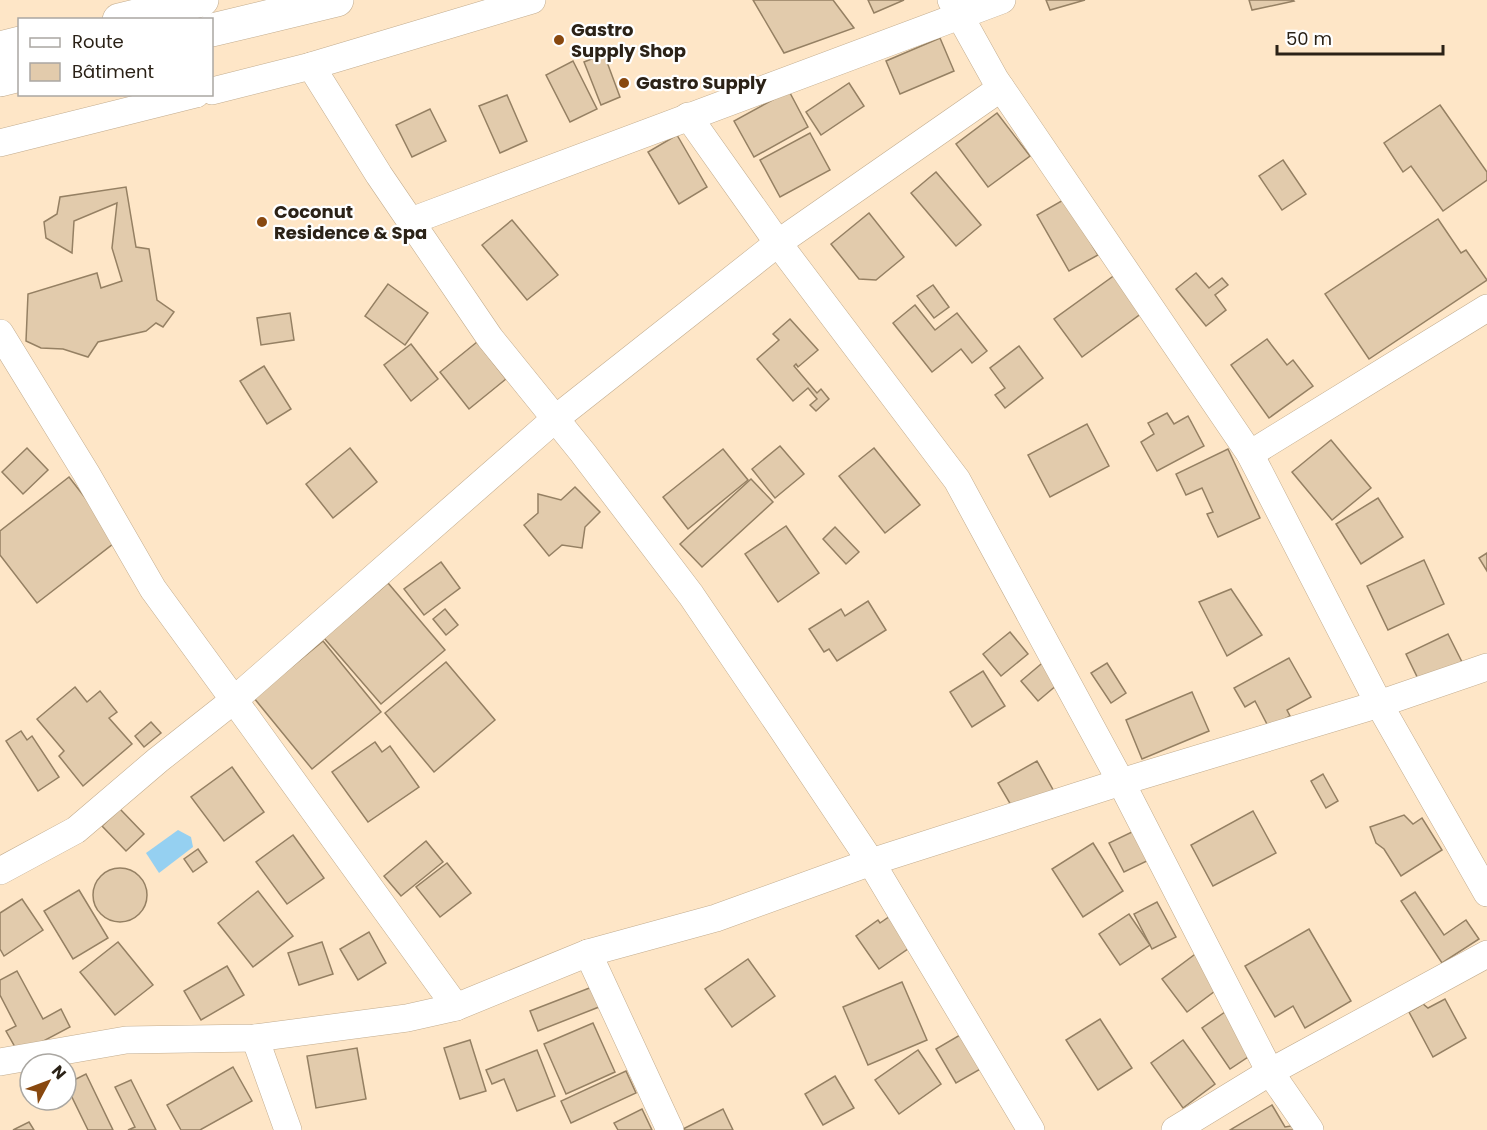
<svg xmlns="http://www.w3.org/2000/svg" width="1487" height="1130" font-family="Poppins,sans-serif">
	<style>
		.water { fill: #95d0f1 }
		.building { fill: #e2cbac; stroke: #958063; stroke-width: 1.5 }
		.lines { fill: none; stroke-linecap: round; stroke-linejoin: round }
		.minor-casing { stroke: #c2ac8e; stroke-width: 28 }
		.major-casing { stroke: #c2ac8e; stroke-width: 34 }
		.minor { stroke: #fff; stroke-width: 27 }
		.major { stroke: #fff; stroke-width: 33 }
		.poi-dot { fill: #88480f; stroke: #fff; stroke-width: 2 }
		.labels { text-anchor: middle; stroke-width: 4.5; stroke-linejoin: round; paint-order: stroke }
		.poi-label { font-size: 18px; font-weight: bold; fill: #2b2217; stroke: #fff; text-anchor: start }
	</style>
	<rect width="100%" height="100%" fill="#fee6c7"/>
	<polygon class="water" points="178,830 191,837 193,847 159,873 146,853"/>
	<g class="building">
		<polygon points="753,0 833,0 854,28 784,53"/>
		<polygon points="868,0 904,0 874,13"/>
		<polygon points="1046,0 1085,0 1050,10"/>
		<polygon points="1249,0 1293,0 1294,1 1252,10"/>
		<polygon points="940,38 954,71 900,94 886,61"/>
		<polygon points="604,54 620,97 601,105 584,62"/>
		<polygon points="573,61 597,109 570,122 546,75"/>
		<polygon points="849,83 864,106 821,135 806,112"/>
		<polygon points="789,91 808,127 754,157 734,121"/>
		<polygon points="507,95 527,141 500,153 479,106"/>
		<polygon points="1440,105 1487,172 1487,180 1443,211 1411,166 1403,172 1384,143"/>
		<polygon points="430,109 446,141 412,157 396,125"/>
		<polygon points="997,113 1030,156 988,187 956,144"/>
		<polygon points="810,133 830,170 780,197 760,160"/>
		<polygon points="677,135 707,187 679,204 648,152"/>
		<polygon points="1283,160 1306,194 1282,210 1259,176"/>
		<polygon points="936,172 981,225 956,246 911,193"/>
		<polygon points="126,187 136,247 149,249 157,300 174,312 163,327 156,323 146,331 98,342 88,357 63,349 41,348 26,341 28,294 97,273 101,288 122,281 112,248 117,203 74,221 72,253 46,238 44,222 57,214 60,197"/>
		<polygon points="1065,199 1098,255 1069,271 1037,215"/>
		<polygon points="869,213 904,257 876,280 859,279 831,244"/>
		<polygon points="1438,219 1461,253 1466,250 1487,280 1369,359 1325,294"/>
		<polygon points="512,220 558,275 527,300 482,245"/>
		<polygon points="1119,272 1146,310 1082,357 1054,319"/>
		<polygon points="1196,273 1209,288 1222,278 1228,285 1215,295 1226,310 1206,326 1176,289"/>
		<polygon points="388,284 428,313 405,345 365,316"/>
		<polygon points="933,285 949,307 934,318 917,296"/>
		<polygon points="915,305 935,330 957,313 987,351 972,363 961,349 932,372 893,323"/>
		<polygon points="290,313 294,340 261,345 257,318"/>
		<polygon points="790,319 818,350 798,367 796,364 794,366 817,393 821,389 829,399 816,411 810,405 817,399 808,388 793,401 757,359 779,340 773,334"/>
		<polygon points="1267,339 1287,365 1293,360 1313,386 1269,418 1231,365"/>
		<polygon points="477,342 506,379 469,409 440,372"/>
		<polygon points="411,344 438,379 411,401 384,365"/>
		<polygon points="1019,346 1043,378 1005,408 995,395 1005,388 990,368"/>
		<polygon points="264,366 291,409 267,424 240,381"/>
		<polygon points="1167,413 1174,424 1188,416 1204,446 1157,471 1141,442 1154,434 1148,423"/>
		<polygon points="1087,424 1109,466 1050,497 1028,455"/>
		<polygon points="1331,440 1371,488 1332,520 1292,472"/>
		<polygon points="780,446 804,474 775,498 752,469"/>
		<polygon points="27,448 48,470 23,494 2,472"/>
		<polygon points="350,448 377,482 333,518 306,484"/>
		<polygon points="874,448 920,505 885,533 839,476"/>
		<polygon points="723,449 748,480 688,529 663,497"/>
		<polygon points="1228,449 1260,518 1218,537 1207,514 1213,512 1202,488 1186,495 1176,474"/>
		<polygon points="69,477 118,540 37,603 0,555 0,531"/>
		<polygon points="751,479 773,502 702,567 680,544"/>
		<polygon points="575,487 600,512 585,527 582,548 562,545 549,556 524,525 538,513 538,494 561,500"/>
		<polygon points="1378,498 1403,537 1361,564 1336,524"/>
		<polygon points="786,526 819,573 778,602 745,554"/>
		<polygon points="835,527 859,552 846,564 823,539"/>
		<polygon points="1487,553 1487,571 1479,558"/>
		<polygon points="1424,560 1444,604 1388,630 1367,586"/>
		<polygon points="441,562 460,588 424,615 404,589"/>
		<polygon points="388,583 445,650 381,704 324,638"/>
		<polygon points="1231,589 1262,635 1227,656 1199,602"/>
		<polygon points="868,601 886,630 837,661 829,649 824,652 809,629 841,609 845,616"/>
		<polygon points="445,609 458,625 446,635 433,619"/>
		<polygon points="1010,632 1028,654 1001,676 983,654"/>
		<polygon points="1448,634 1468,674 1426,695 1406,654"/>
		<polygon points="323,641 381,712 312,769 254,698"/>
		<polygon points="1289,658 1311,697 1287,710 1290,716 1269,728 1255,701 1245,707 1234,688"/>
		<polygon points="1047,659 1064,679 1038,701 1021,681"/>
		<polygon points="446,662 495,720 434,772 385,713"/>
		<polygon points="1107,663 1126,693 1111,703 1091,673"/>
		<polygon points="983,671 1005,706 972,727 950,692"/>
		<polygon points="75,687 87,702 100,691 117,712 109,718 132,744 83,786 59,756 64,751 37,719"/>
		<polygon points="1192,692 1209,731 1142,759 1126,720"/>
		<polygon points="151,722 161,733 144,747 135,736"/>
		<polygon points="21,731 27,740 32,736 59,777 38,791 6,741"/>
		<polygon points="375,742 382,752 390,746 419,787 368,822 332,772"/>
		<polygon points="1037,761 1056,795 1018,817 998,783"/>
		<polygon points="232,767 264,812 224,841 191,797"/>
		<polygon points="1323,774 1338,801 1326,808 1311,781"/>
		<polygon points="120,809 144,834 126,851 102,826"/>
		<polygon points="1253,811 1276,853 1213,886 1191,845"/>
		<polygon points="1404,815 1413,824 1422,818 1442,850 1401,876 1384,849 1376,843 1370,827"/>
		<polygon points="1134,831 1149,860 1124,872 1109,843"/>
		<polygon points="293,835 324,878 287,904 256,862"/>
		<polygon points="426,841 443,862 401,896 384,876"/>
		<polygon points="1093,843 1123,891 1083,917 1052,869"/>
		<polygon points="198,849 207,862 193,872 184,859"/>
		<polygon points="447,863 471,893 440,917 416,887"/>
		<circle cx="120" cy="895" r="27"/>
		<polygon points="79,890 108,938 73,959 44,911"/>
		<polygon points="258,891 293,936 253,967 218,923"/>
		<polygon points="1415,892 1444,935 1466,920 1479,939 1442,963 1401,901"/>
		<polygon points="22,899 43,930 4,956 0,949 0,913"/>
		<polygon points="1157,902 1176,937 1152,949 1134,914"/>
		<polygon points="893,914 915,944 879,969 856,936 878,920 880,923"/>
		<polygon points="1129,914 1150,945 1120,965 1099,934"/>
		<polygon points="1309,929 1351,1001 1305,1028 1293,1006 1275,1017 1245,966"/>
		<polygon points="369,932 386,963 358,980 340,949"/>
		<polygon points="118,942 153,985 115,1015 80,972"/>
		<polygon points="322,942 333,974 299,985 288,953"/>
		<polygon points="1202,949 1227,982 1187,1012 1162,979"/>
		<polygon points="748,959 775,996 732,1027 705,989"/>
		<polygon points="227,966 244,995 201,1020 184,991"/>
		<polygon points="17,971 43,1019 61,1009 70,1027 19,1054 6,1031 16,1026 0,995 0,980"/>
		<polygon points="902,982 927,1040 868,1065 843,1007"/>
		<polygon points="592,987 599,1007 538,1031 530,1011"/>
		<polygon points="1445,999 1466,1038 1433,1057 1409,1012 1423,1004 1428,1008"/>
		<polygon points="1225,1012 1254,1053 1230,1069 1202,1028"/>
		<polygon points="1100,1019 1132,1068 1098,1090 1066,1040"/>
		<polygon points="593,1023 615,1072 566,1094 544,1044"/>
		<polygon points="977,1025 991,1063 956,1083 936,1049"/>
		<polygon points="470,1040 486,1091 460,1099 444,1048"/>
		<polygon points="1183,1040 1215,1084 1183,1108 1151,1063"/>
		<polygon points="357,1048 366,1099 316,1108 307,1056"/>
		<polygon points="537,1050 555,1096 517,1111 504,1079 492,1084 486,1070"/>
		<polygon points="918,1050 941,1084 899,1114 875,1080"/>
		<polygon points="233,1067 252,1101 200,1130 181,1130 167,1105"/>
		<polygon points="626,1071 636,1093 571,1123 561,1101"/>
		<polygon points="86,1074 113,1130 88,1130 66,1085 66,1084"/>
		<polygon points="835,1076 854,1108 823,1125 805,1094"/>
		<polygon points="131,1080 156,1130 128,1130 135,1127 115,1087"/>
		<polygon points="1272,1105 1285,1127 1297,1125 1300,1130 1230,1130"/>
		<polygon points="642,1109 652,1130 618,1130 614,1123"/>
		<polygon points="723,1109 733,1130 684,1130 683,1129"/>
		<polygon points="29,1122 34,1130 13,1130"/>
	</g>
	<g class="lines">
		<defs>
			<g id="minor">
				<polyline points="951,0 995,79 1250,454 1379,704 1487,893"/>
				<polyline points="311,66 379,175 490,338 583,453 691,595 780,726 871,862 1031,1130"/>
				<polyline points="212,91 311,66 532,0"/>
				<polyline points="688,116 778,243 957,480 1121,782 1270,1072 1310,1130"/>
				<polyline points="0,143 196,94"/>
				<polyline points="411,221 1002,0"/>
				<polyline points="0,333 86,473 153,589 234,700 456,1007"/>
				<polyline points="1250,454 1487,308"/>
				<polyline points="0,871 76,830 158,760 234,700 555,419 778,243 1001,88"/>
				<polyline points="588,953 670,1130"/>
				<polyline points="255,1038 288,1130"/>
				<polyline points="0,1062 126,1040 255,1038 407,1018 456,1007 588,953 716,918 871,862 1121,782 1379,704 1487,667"/>
				<polyline points="1175,1130 1270,1072 1487,954"/>
			</g>
			<g id="major">
				<polyline points="119,20 202,0"/>
				<polyline points="212,30 337,0"/>
				<polyline points="0,48 20,43"/>
				<polyline points="0,80 20,75"/>
			</g>
		</defs>
		<use href="#minor" class="minor-casing"/>
		<use href="#major" class="major-casing"/>
		<use href="#minor" class="minor"/>
		<use href="#major" class="major"/>
	</g>
	<g class="poi-dot">
		<circle cx="559" cy="40" r="6"/>
		<circle cx="624" cy="83" r="6"/>
		<circle cx="262" cy="222" r="6"/>
	</g>
	<g class="labels">
		<g class="poi-label">
			<text x="571" y="36">Gastro<tspan x="571" dy="21">Supply Shop</tspan></text>
			<text x="636" y="89">Gastro Supply</text>
			<text x="274" y="218">Coconut<tspan x="274" dy="21">Residence &amp; Spa</tspan></text>
		</g>
	</g>
	<rect x="18" y="18" width="195" height="78" fill="#ffffff" stroke="#aaa7a2" stroke-width="1.5"/>
	<rect x="30" y="38" width="30" height="9" fill="#ffffff" stroke="#aaa7a2" stroke-width="1.5"/>
	<text x="72" y="48" font-size="18" fill="#2b2217">Route</text>
	<rect x="30" y="63" width="30" height="18" fill="#e2cbac" stroke="#aaa7a2" stroke-width="1.5"/>
	<text x="72" y="78" font-size="18" fill="#2b2217">Bâtiment</text>
	<g transform="translate(48 1082) rotate(49)"><circle r="28" fill="#ffffff" stroke="#aaa7a2" stroke-width="1.5"/>
	<path d="M0-4.5L10 22L0 15L-10 22Z" fill="#88480f"/>
	<text y="-9" font-size="16" font-weight="bold" text-anchor="middle" fill="#2b2217">N</text>
	</g>
	<path d="M1277 45v9h166v-9" fill="none" stroke="#2b2217" stroke-width="3"/>
	<text x="1286" y="45" font-size="18" fill="#2b2217" stroke="#ffffff" stroke-width="4.5" paint-order="stroke">50 m</text>
</svg>
